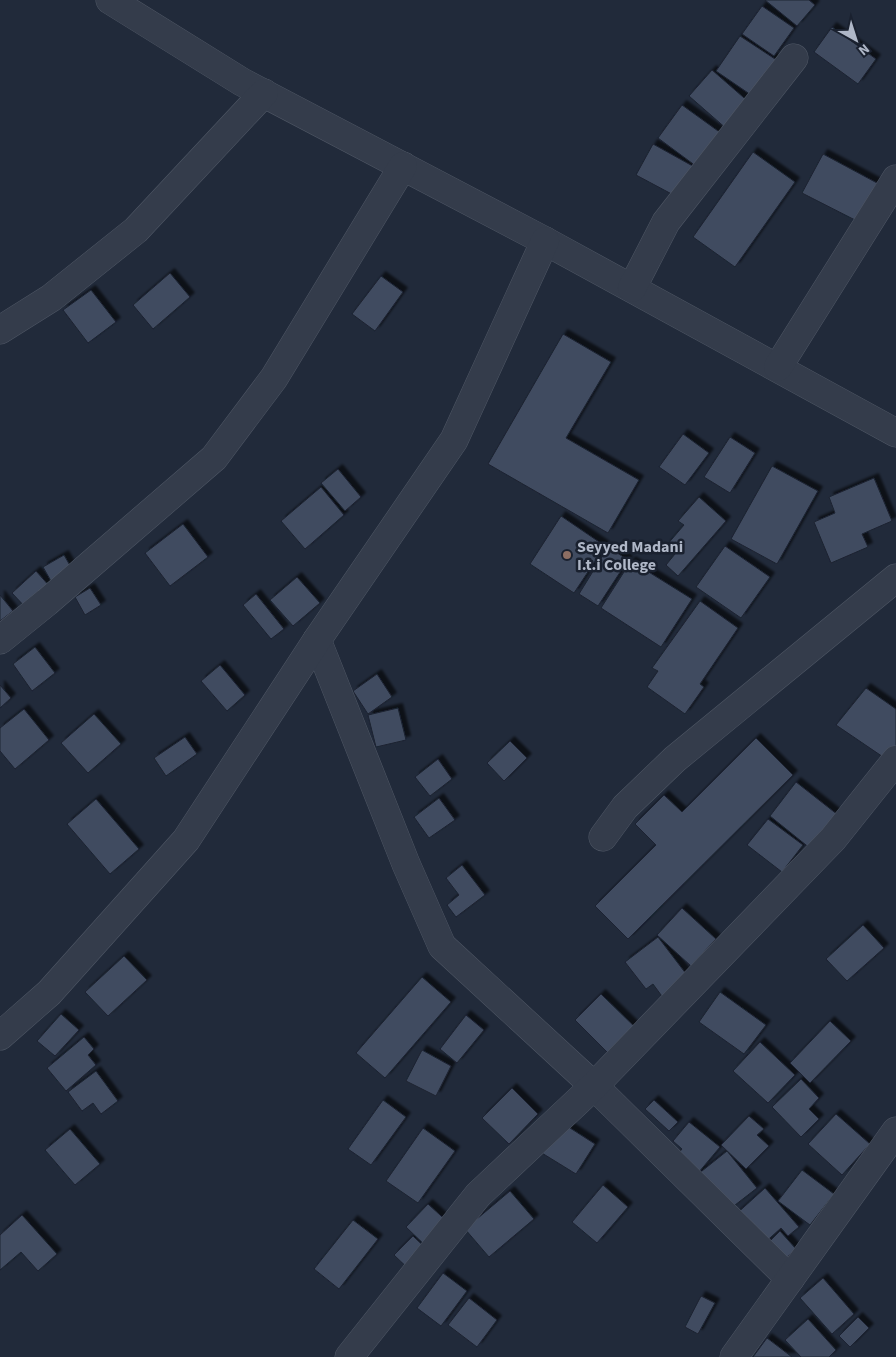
<svg xmlns="http://www.w3.org/2000/svg" width="896" height="1357" font-family="'Source Sans 3',sans-serif">
	<style>
		.building { fill: #414c60; stroke: #1c2331; filter: url(#shadow) }
		.lines { fill: none; stroke-linecap: round; stroke-linejoin: round }
		.minor-casing { stroke: #4f5765; stroke-width: 29 }
		.minor { stroke: #343c4b; stroke-width: 28 }
		.education-dot { fill: #8d6e63; stroke: #1a212f; stroke-width: 2 }
		.labels { text-anchor: middle; stroke-width: 5; stroke-linejoin: round; paint-order: stroke }
		.poi-label { font-size: 16px; font-weight: bold; fill: #afb7c7; stroke: #1a212f; text-anchor: start }
	</style>
	<defs>
		<filter id="shadow"><feDropShadow dx="4.5" dy="-4.5" stdDeviation="1" flood-color="#0009"/></filter>
	</defs>
	<rect width="100%" height="100%" fill="#212a3a"/>
	<g class="building">
		<polygon points="765,0 809,0 815,5 797,26"/>
		<polygon points="762,6 794,28 774,56 742,34"/>
		<polygon points="832,27 876,59 858,84 814,52"/>
		<polygon points="740,36 778,61 754,97 716,71"/>
		<polygon points="712,70 751,104 728,130 689,96"/>
		<polygon points="682,105 725,136 700,169 658,138"/>
		<polygon points="653,144 698,169 681,199 636,175"/>
		<polygon points="753,152 795,182 735,267 693,237"/>
		<polygon points="823,154 877,183 857,221 802,193"/>
		<polygon points="170,273 190,297 153,329 133,305"/>
		<polygon points="381,276 403,292 375,331 352,314"/>
		<polygon points="91,290 116,322 88,343 63,310"/>
		<polygon points="563,334 611,362 566,438 639,480 608,533 488,464"/>
		<polygon points="683,434 709,453 685,485 659,467"/>
		<polygon points="730,437 755,453 730,493 704,477"/>
		<polygon points="772,466 818,491 777,564 731,539"/>
		<polygon points="338,469 361,497 345,511 321,483"/>
		<polygon points="874,478 892,521 862,534 868,547 831,563 814,522 835,513 829,497"/>
		<polygon points="321,487 344,515 305,549 281,521"/>
		<polygon points="699,497 726,521 678,576 666,565 675,554 666,546 684,525 678,521"/>
		<polygon points="561,516 605,546 574,593 530,564"/>
		<polygon points="183,524 208,557 170,586 145,553"/>
		<polygon points="725,546 770,577 741,618 696,587"/>
		<polygon points="608,547 628,560 598,606 579,594"/>
		<polygon points="64,555 72,569 51,581 43,567"/>
		<polygon points="631,561 692,599 661,647 601,608"/>
		<polygon points="36,571 51,588 27,609 12,593"/>
		<polygon points="297,577 320,603 293,626 270,600"/>
		<polygon points="90,588 101,605 85,615 75,597"/>
		<polygon points="256,594 284,629 271,639 243,605"/>
		<polygon points="0,595 13,611 0,621"/>
		<polygon points="700,601 738,628 700,684 704,687 685,714 647,687 658,671 652,668"/>
		<polygon points="35,647 55,673 32,691 13,664"/>
		<polygon points="220,665 245,695 227,711 201,681"/>
		<polygon points="377,674 392,697 368,714 353,691"/>
		<polygon points="0,685 11,698 0,708"/>
		<polygon points="866,688 896,709 896,751 889,761 836,725"/>
		<polygon points="398,708 406,740 376,747 368,715"/>
		<polygon points="24,709 49,740 15,769 0,751 0,728"/>
		<polygon points="94,714 121,744 88,773 61,743"/>
		<polygon points="185,737 197,754 166,776 154,758"/>
		<polygon points="756,738 793,775 628,939 595,906 656,845 635,824 664,795 682,812"/>
		<polygon points="510,741 527,758 504,781 487,763"/>
		<polygon points="438,759 452,779 430,796 415,777"/>
		<polygon points="796,782 838,815 811,849 770,816"/>
		<polygon points="439,798 455,820 429,838 414,817"/>
		<polygon points="96,799 139,849 110,874 67,824"/>
		<polygon points="768,819 803,845 782,872 747,845"/>
		<polygon points="462,865 485,895 456,917 447,905 459,895 446,878"/>
		<polygon points="682,908 716,939 691,966 657,935"/>
		<polygon points="863,925 884,948 847,981 826,959"/>
		<polygon points="658,937 690,979 664,999 653,984 646,989 625,962"/>
		<polygon points="124,956 147,980 108,1016 85,992"/>
		<polygon points="422,977 451,1002 385,1078 356,1053"/>
		<polygon points="720,992 766,1025 744,1054 699,1022"/>
		<polygon points="601,994 640,1032 614,1059 575,1020"/>
		<polygon points="61,1014 79,1030 55,1056 37,1041"/>
		<polygon points="466,1015 484,1030 457,1063 440,1049"/>
		<polygon points="830,1021 851,1041 810,1083 790,1063"/>
		<polygon points="84,1037 94,1049 88,1055 96,1065 66,1091 47,1068"/>
		<polygon points="760,1042 795,1075 768,1103 733,1071"/>
		<polygon points="422,1050 451,1066 436,1096 406,1081"/>
		<polygon points="96,1071 118,1101 101,1114 93,1103 82,1111 68,1092"/>
		<polygon points="801,1079 819,1098 809,1109 819,1119 801,1137 772,1107"/>
		<polygon points="512,1088 538,1114 509,1144 482,1118"/>
		<polygon points="383,1100 406,1117 371,1165 348,1149"/>
		<polygon points="654,1100 678,1122 669,1131 645,1109"/>
		<polygon points="836,1114 870,1144 842,1175 808,1144"/>
		<polygon points="749,1116 764,1129 757,1135 769,1146 746,1169 721,1145"/>
		<polygon points="556,1119 595,1144 576,1174 537,1150"/>
		<polygon points="689,1122 720,1147 693,1179 672,1161 682,1149 673,1141"/>
		<polygon points="423,1128 455,1151 418,1203 386,1181"/>
		<polygon points="70,1129 100,1164 75,1185 45,1150"/>
		<polygon points="727,1151 757,1188 726,1212 697,1175"/>
		<polygon points="802,1170 834,1194 810,1225 778,1201"/>
		<polygon points="603,1185 628,1207 597,1243 572,1222"/>
		<polygon points="765,1188 799,1227 788,1236 781,1228 761,1246 734,1216"/>
		<polygon points="510,1191 534,1219 489,1257 465,1229"/>
		<polygon points="428,1204 452,1226 430,1250 406,1227"/>
		<polygon points="22,1215 57,1254 38,1271 21,1252 0,1270 0,1235"/>
		<polygon points="353,1220 378,1239 339,1289 314,1269"/>
		<polygon points="780,1231 796,1249 782,1262 766,1245"/>
		<polygon points="413,1236 433,1255 414,1274 394,1255"/>
		<polygon points="443,1273 467,1291 441,1326 417,1308"/>
		<polygon points="823,1278 854,1314 832,1334 800,1298"/>
		<polygon points="701,1296 715,1303 698,1334 685,1327"/>
		<polygon points="469,1298 497,1320 477,1347 448,1325"/>
		<polygon points="858,1317 869,1328 850,1347 839,1336"/>
		<polygon points="808,1319 836,1350 829,1357 801,1357 785,1340"/>
		<polygon points="767,1338 792,1357 753,1357"/>
	</g>
	<g class="lines">
		<defs>
			<g id="minor">
				<polyline points="110,0 242,82 545,241 896,433"/>
				<polyline points="632,288 666,222 794,58"/>
				<polyline points="0,330 51,298 136,230 264,93"/>
				<polyline points="778,367 896,179"/>
				<polyline points="0,640 47,602 214,458 274,378 403,166"/>
				<polyline points="317,640 406,864 442,946 594,1086 790,1279"/>
				<polyline points="603,837 625,807 675,759 896,578"/>
				<polyline points="0,1036 49,993 186,840 317,640 454,440 545,241"/>
				<polyline points="349,1357 478,1195 594,1086 833,839 896,760"/>
				<polyline points="734,1357 896,1131"/>
			</g>
		</defs>
		<use href="#minor" class="minor-casing"/>
		<use href="#minor" class="minor"/>
	</g>
	<circle class="education-dot" cx="567" cy="555" r="5"/>
	<g class="labels">
		<g class="poi-label">
			<text x="577" y="552">Seyyed Madani<tspan x="577" dy="18">I.t.i College</tspan></text>
		</g>
	</g>
	<g transform="translate(856 40) rotate(141)" stroke="#1a212f" stroke-width="4" paint-order="stroke">
	<path d="M0-4L9 19L0 12L-9 19Z" fill="#afb7c7"/>
	<text y="-8" font-size="14" font-weight="bold" text-anchor="middle" fill="#afb7c7">N</text>
	</g>
</svg>
